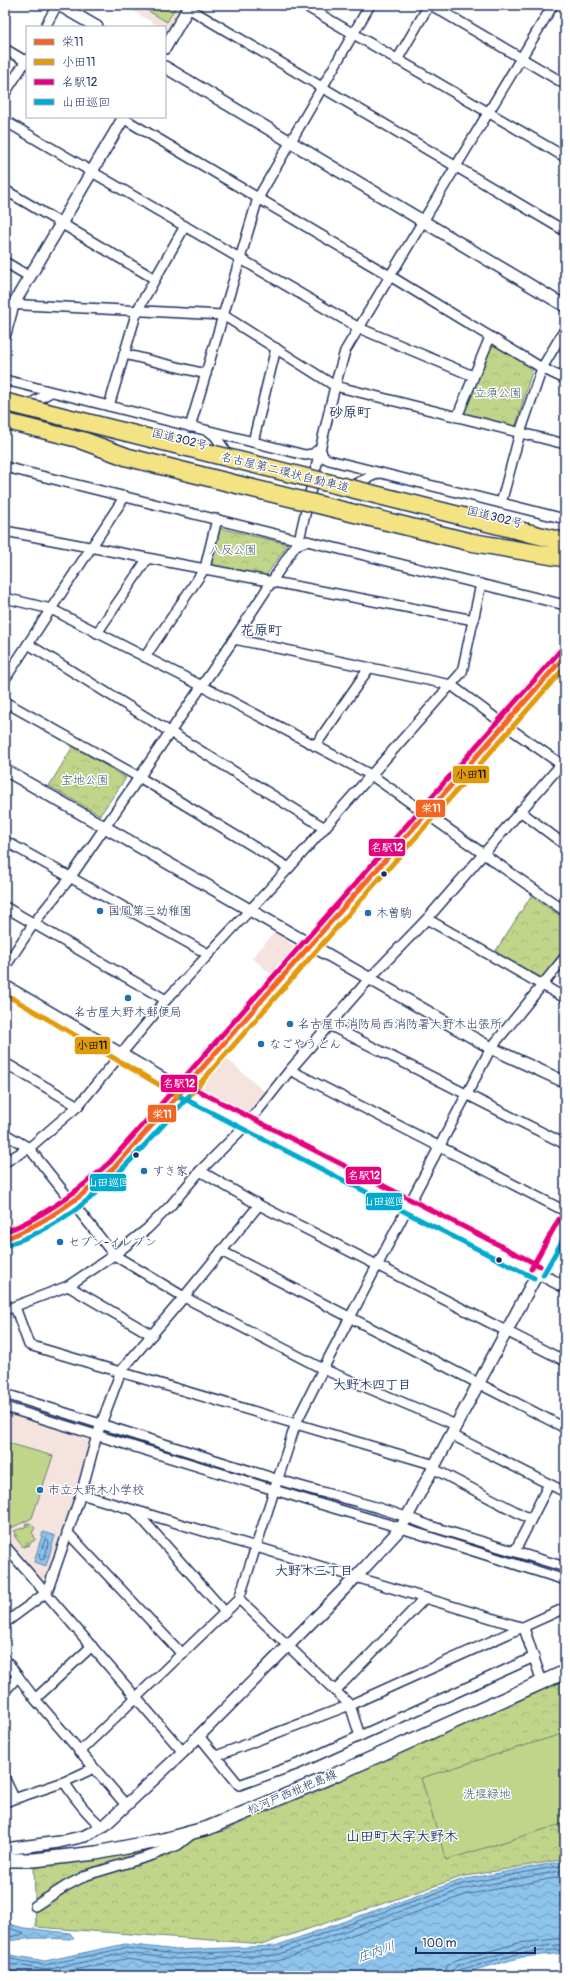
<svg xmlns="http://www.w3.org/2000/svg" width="570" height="1981" font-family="Pangolin,'Klee One',sans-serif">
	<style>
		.built { fill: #f4e3de }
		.forest { fill: url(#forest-firs); stroke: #6e8274 }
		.park { fill: url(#park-crowns); stroke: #6e8274 }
		.pitch { fill: #c0d48a; stroke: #6e8274 }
		.water { fill: url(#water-waves); stroke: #5f88b3 }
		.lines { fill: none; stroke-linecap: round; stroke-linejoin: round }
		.shore { stroke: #496b96; stroke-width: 1 }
		.minor-casing { stroke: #1b2f5e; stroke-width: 12 }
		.tertiary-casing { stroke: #1b2f5e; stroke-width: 14 }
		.secondary-casing { stroke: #1b2f5e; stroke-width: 16 }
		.trunk-casing { stroke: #1b2f5e; stroke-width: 18 }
		.motorway-casing { stroke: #1b2f5e; stroke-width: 20 }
		.minor { stroke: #fff; stroke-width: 9 }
		.tertiary { stroke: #fff; stroke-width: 11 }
		.secondary { stroke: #fff; stroke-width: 13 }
		.trunk { stroke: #f4e382; stroke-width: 15 }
		.motorway { stroke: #f4e382; stroke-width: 17 }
		.motorway-bridge-casing { stroke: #1b2f5e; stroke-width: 20; stroke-linecap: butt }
		.motorway-bridge { stroke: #f4e382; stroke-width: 17 }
		.bus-1-casing { stroke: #fff; stroke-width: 8 }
		.bus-2-casing { stroke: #fff; stroke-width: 8 }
		.bus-3-casing { stroke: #fff; stroke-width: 8 }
		.bus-4-casing { stroke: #fff; stroke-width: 8 }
		.bus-1 { stroke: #f26522; stroke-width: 5 }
		.bus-2 { stroke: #e19a09; stroke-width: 5 }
		.bus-3 { stroke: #e5007d; stroke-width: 5 }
		.bus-4 { stroke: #00a9ce; stroke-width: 5 }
		.bus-dot { fill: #1b2f5e; stroke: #fff; stroke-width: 1.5 }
		.poi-dot { fill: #1f6fb2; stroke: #fff; stroke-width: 1.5 }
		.labels { text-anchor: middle; stroke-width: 3; stroke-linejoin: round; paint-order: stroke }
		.park-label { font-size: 12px; fill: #445869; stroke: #fff }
		.street-label { font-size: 12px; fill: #1b2f5e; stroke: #fff }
		.poi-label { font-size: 12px; fill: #1b2f5e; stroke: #fff; text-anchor: start }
		.neighbourhood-label { font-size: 13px; font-weight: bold; fill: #1b2f5e; stroke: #fff }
		.water-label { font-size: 13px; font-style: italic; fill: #3d5c88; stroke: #fff }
		.quarter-label { font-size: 14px; font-weight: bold; fill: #1b2f5e; stroke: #fff }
		.line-badge { stroke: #fff; stroke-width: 1.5 }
		.badge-label { font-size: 11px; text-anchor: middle; font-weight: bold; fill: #fff }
		.pale-badge-label { font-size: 11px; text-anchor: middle; font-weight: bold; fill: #111 }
	</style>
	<defs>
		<pattern id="forest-firs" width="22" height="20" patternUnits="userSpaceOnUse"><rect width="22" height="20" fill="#c0d48a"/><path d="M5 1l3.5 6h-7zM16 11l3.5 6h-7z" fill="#a4b67a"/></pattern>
		<pattern id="park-crowns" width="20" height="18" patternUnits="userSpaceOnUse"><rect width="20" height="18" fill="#c0d48a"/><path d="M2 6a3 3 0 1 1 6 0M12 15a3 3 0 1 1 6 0" fill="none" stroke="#a4b67a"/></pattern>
		<pattern id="water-waves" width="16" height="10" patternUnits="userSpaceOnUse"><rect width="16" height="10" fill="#8dc4eb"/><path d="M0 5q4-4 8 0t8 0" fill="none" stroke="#72a0c2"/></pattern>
	</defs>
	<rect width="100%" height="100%" fill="#fff"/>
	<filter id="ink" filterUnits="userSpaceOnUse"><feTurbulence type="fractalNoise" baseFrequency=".025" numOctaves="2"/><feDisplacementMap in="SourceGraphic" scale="8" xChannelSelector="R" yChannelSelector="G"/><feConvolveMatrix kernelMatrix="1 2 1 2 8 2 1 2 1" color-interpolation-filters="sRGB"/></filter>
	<g filter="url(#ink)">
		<g class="built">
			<polygon points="123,5 183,5 167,31 165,27 160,27"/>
			<polygon points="275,932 294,946 295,952 275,977 252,958"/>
			<polygon points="226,1058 266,1093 250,1111 248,1112 205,1092 203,1084"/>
			<polygon points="5,1412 90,1437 92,1441 46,1580 41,1580 5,1539"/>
		</g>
		<polygon class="forest" points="26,1523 30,1523 35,1528 32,1533 34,1535 35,1540 30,1543 30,1545 23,1547 15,1537 14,1531 25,1527"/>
		<g class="park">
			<polygon points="496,345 533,368 516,425 512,426 464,413 462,410 489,347"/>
			<polygon points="219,528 288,544 266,576 209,564"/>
			<polygon points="73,746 126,778 100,815 49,786"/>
			<polygon points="531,896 565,919 565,947 542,978 495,952"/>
			<polygon points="565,1677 565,1859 461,1877 264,1944 36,1927 34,1868 224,1831 422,1737"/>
		</g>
		<g class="pitch">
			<polygon points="138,5 177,5 167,22"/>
			<polygon points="5,1442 53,1456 32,1518 11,1528 5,1521"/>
			<polygon points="565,1733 565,1823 446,1860 421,1778"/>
		</g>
		<g class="water">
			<polygon points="43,1532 55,1536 46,1566 34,1562"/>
			<polygon points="565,1861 565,1953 522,1957 453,1976 5,1976 5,1954 45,1961 125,1944 177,1950 275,1946 461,1880"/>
			<polygon points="5,1923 24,1928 70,1933 74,1939 35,1938 5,1941"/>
		</g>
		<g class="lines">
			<g class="shore">
				<polygon points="46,1538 49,1541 44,1559 41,1560 39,1557"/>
				<polyline points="5,1927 22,1932 24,1934 22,1935 5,1937"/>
				<polyline points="5,1958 45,1965 125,1948 177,1954 276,1950 462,1884 565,1865"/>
				<polyline points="5,1963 46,1970 125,1953 177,1959 277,1955 464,1889 565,1870"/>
				<polyline points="5,1970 46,1976 125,1959 177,1965 278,1961 465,1895 565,1876"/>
				<polyline points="445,1976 447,1966 456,1960 519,1943 565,1938"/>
				<polyline points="451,1976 452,1970 458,1965 520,1949 565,1944"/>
				<polyline points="456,1976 459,1970 521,1953 565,1949"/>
			</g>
			<defs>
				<g id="minor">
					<polyline points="304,5 565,157"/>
					<polyline points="431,5 565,84"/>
					<polyline points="188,8 565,231"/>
					<polyline points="45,27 57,5"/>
					<polyline points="5,49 27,62"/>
					<polyline points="397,60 429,5"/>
					<polyline points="5,93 27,59"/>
					<polyline points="121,117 390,276 542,368 565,379"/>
					<polyline points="5,121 359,328 473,376"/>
					<polyline points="5,190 155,279"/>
					<polyline points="5,262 30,277"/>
					<polyline points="5,304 223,315 335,386 565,444"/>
					<polyline points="124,354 206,374"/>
					<polyline points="5,380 305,455 313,454 320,448"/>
					<polyline points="33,402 51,392"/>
					<polyline points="109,406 137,311 185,226"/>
					<polyline points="457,417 490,337"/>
					<polyline points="190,427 258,198 370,5"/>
					<polyline points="210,432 215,436 225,450"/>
					<polyline points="253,442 276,348"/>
					<polyline points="320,448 323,457 329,460 565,519"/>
					<polyline points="5,467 299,540"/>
					<polyline points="357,483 379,473"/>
					<polyline points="501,503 520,433 542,368 565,329"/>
					<polyline points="5,531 474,620"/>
					<polyline points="296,545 307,541 565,605"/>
					<polyline points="5,598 51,609 202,686 371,775 565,911"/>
					<polyline points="97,633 148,558"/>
					<polyline points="234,639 451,685 505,725 565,767"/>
					<polyline points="28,644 325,828"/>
					<polyline points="145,657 205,568 217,519"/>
					<polyline points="5,679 125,496"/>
					<polyline points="5,702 139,777 289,868"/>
					<polyline points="315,746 369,668"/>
					<polyline points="520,811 565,845"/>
					<polyline points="5,841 208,954"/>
					<polyline points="5,907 166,1000"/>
					<polyline points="427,919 565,998"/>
					<polyline points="5,967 34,923 70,878 234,639 299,540 335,386 345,351 553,5"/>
					<polyline points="329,1025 565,1144"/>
					<polyline points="5,1063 78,1106"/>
					<polyline points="290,1070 565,1211"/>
					<polyline points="5,1134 29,1148 114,1255 184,1297 323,1369 456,1425"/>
					<polyline points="5,1162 29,1148 78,1106 166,1000 289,868 462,672 481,584"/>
					<polyline points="200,1171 259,1205 565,1361"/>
					<polyline points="221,1251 565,1428"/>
					<polyline points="68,1286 152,1335"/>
					<polyline points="15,1307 29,1345 435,1465"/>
					<polyline points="5,1310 68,1286 114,1255 147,1229 171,1205 200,1171 248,1123 290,1070 370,978 427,919 565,760"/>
					<path d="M5,1394C97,1422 188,1452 279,1480C329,1495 381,1506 430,1526L565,1567"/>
					<polyline points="5,1407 320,1504 401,1528 565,1580"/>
					<polyline points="452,1435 565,1492"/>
					<polyline points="434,1469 530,1519"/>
					<polyline points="81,1494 524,1628 542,1682"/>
					<polyline points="135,1511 225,1612"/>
					<polyline points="67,1532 182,1654"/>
					<polyline points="5,1546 183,1752"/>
					<polyline points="515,1551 549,1484"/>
					<polyline points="239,1599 350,1705 360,1736"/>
					<polyline points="5,1623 47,1592 81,1494 97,1435 121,1371 184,1297 259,1205"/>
					<polyline points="5,1659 35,1699 126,1805"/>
					<polyline points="5,1691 18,1676"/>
					<polyline points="335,1691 425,1598"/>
					<polyline points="35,1699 92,1646"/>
					<polyline points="199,1736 239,1785 298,1764 534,1657"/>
					<polyline points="79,1752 239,1599 296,1423 323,1369 491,1048 565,957"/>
					<polyline points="216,1756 350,1705 565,1608"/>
					<polyline points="5,1779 14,1798"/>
					<path d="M64,1782C75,1799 86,1813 102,1827"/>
					<polyline points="5,1802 64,1782 94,1768"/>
					<polyline points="35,1906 66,1886 87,1875 153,1855 178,1845 192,1834"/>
				</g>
				<g id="tertiary">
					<polyline points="59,5 97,27"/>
					<polyline points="165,48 190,5"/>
					<polyline points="165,67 565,306"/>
					<polyline points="5,334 13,305 124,117"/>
					<polyline points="5,770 491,1048 565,1082"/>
					<polyline points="5,986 184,1091 565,1287"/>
					<polyline points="5,1849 59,1842 85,1836 105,1825 183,1752 356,1577 401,1528 565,1222"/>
				</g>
				<g id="secondary">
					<path d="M5,1239C47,1225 83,1197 115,1167L565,656"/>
					<polyline points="5,1860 34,1860 96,1853 163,1840 208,1828 330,1777 565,1672"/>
				</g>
				<polyline id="trunk" points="5,421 92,443"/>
				<polyline id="motorway" points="81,440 127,457 227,482"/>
			</defs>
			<use href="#minor" class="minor-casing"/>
			<use href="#tertiary" class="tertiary-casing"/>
			<use href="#secondary" class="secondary-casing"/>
			<use href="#trunk" class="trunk-casing"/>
			<use href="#motorway" class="motorway-casing"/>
			<use href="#minor" class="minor"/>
			<use href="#tertiary" class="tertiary"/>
			<use href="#secondary" class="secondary"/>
			<use href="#trunk" class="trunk"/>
			<use href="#motorway" class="motorway"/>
			<defs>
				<g id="motorway-bridge">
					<polyline points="5,402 565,542"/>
					<polyline points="227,482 470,542 565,558"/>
				</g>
			</defs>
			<use href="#motorway-bridge" class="motorway-bridge-casing"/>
			<use href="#motorway-bridge" class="motorway-bridge"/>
			<defs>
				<path id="bus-1" d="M5,1239C47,1223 82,1197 115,1167L565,656"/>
				<g id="bus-2">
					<polyline points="5,994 180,1097"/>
					<polyline points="189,1096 565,667"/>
				</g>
				<g id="bus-3">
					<polyline points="187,1085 540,1266"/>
					<path d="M5,1232C45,1216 78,1191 110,1162L560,651"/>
					<polyline points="531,1269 559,1219"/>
				</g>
				<g id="bus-4">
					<polyline points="181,1097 534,1278"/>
					<path d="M8,1245C27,1238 45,1230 62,1219C112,1186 150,1139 189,1096"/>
					<polyline points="543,1275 565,1236"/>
				</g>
			</defs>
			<use href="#bus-1" class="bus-1-casing"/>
			<use href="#bus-2" class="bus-2-casing"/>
			<use href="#bus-3" class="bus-3-casing"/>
			<use href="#bus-4" class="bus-4-casing"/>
			<use href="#bus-1" class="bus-1"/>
			<use href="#bus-2" class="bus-2"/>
			<use href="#bus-3" class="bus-3"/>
			<use href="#bus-4" class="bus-4"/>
		</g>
	</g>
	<g class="bus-dot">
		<circle cx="384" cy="874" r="3.5"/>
		<circle cx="136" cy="1155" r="3.5"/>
		<circle cx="499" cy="1260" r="3.5"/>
	</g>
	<g class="poi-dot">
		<circle cx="100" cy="911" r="4"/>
		<circle cx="368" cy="913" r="4"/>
		<circle cx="128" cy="998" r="4"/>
		<circle cx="290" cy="1024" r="4"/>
		<circle cx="261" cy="1044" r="4"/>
		<circle cx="144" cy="1171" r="4"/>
		<circle cx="60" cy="1242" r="4"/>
		<circle cx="40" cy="1490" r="4"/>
	</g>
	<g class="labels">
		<g class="park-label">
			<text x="498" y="397">立須公園</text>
			<text x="233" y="554">八反公園</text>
			<text x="85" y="784">宝地公園</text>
			<text x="487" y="1798">洗堰緑地</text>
		</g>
		<g class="street-label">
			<text transform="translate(180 439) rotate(14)" y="4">国道302号</text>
			<text transform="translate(285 472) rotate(14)" y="4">名古屋第二環状自動車道</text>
			<text transform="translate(495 517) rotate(14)" y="4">国道302号</text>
			<text transform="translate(292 1792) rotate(-23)" y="4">松河戸西枇杷島線</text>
		</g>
		<g class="poi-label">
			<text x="108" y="915">国風第三幼稚園</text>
			<text x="376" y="917">木曽駒</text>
			<text x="128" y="1016" text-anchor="middle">名古屋大野木郵便局</text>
			<text x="298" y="1028">名古屋市消防局西消防署大野木出張所</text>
			<text x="269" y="1048">なごやうどん</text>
			<text x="152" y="1175">すき家</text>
			<text x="68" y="1246">セブン-イレブン</text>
			<text x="48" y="1494">市立大野木小学校</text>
		</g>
		<g class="neighbourhood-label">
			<text x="372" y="1389">大野木四丁目</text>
			<text x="314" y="1575">大野木三丁目</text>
		</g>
		<g class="water-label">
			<text transform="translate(376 1951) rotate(-19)" y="5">庄内川</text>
		</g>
		<g class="quarter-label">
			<text x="350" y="417">砂原町</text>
			<text x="261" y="635">花原町</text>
			<text x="402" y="1841">山田町大字大野木</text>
		</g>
	</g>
	<g class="line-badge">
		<rect x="452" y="765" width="38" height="19" rx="4" fill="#e19a09"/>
		<rect x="415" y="799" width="31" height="19" rx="4" fill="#f26522"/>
		<rect x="368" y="838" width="38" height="19" rx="4" fill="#e5007d"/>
		<rect x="74" y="1036" width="37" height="19" rx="4" fill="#e19a09"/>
		<rect x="160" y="1074" width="38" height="19" rx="4" fill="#e5007d"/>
		<rect x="147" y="1104" width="30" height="19" rx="4" fill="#f26522"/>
		<rect x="345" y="1166" width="37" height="19" rx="4" fill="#e5007d"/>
		<rect x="89" y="1173" width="38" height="19" rx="4" fill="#00a9ce"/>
		<rect x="365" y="1192" width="38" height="19" rx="4" fill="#00a9ce"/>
	</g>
	<g class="badge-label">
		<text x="431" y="812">栄11</text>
		<text x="387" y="851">名駅12</text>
		<text x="179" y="1087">名駅12</text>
		<text x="162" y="1118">栄11</text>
		<text x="364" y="1179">名駅12</text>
		<text x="108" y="1186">山田巡回</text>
		<text x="384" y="1205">山田巡回</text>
	</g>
	<g class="pale-badge-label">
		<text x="471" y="778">小田11</text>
		<text x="92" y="1049">小田11</text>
	</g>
	<rect width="570" height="1981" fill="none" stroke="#fff" stroke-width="20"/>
	<rect x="10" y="10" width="550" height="1961" fill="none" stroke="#1b2f5e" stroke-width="1.5" filter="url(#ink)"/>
	<rect x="26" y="26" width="140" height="92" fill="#ffffff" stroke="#a4acbf"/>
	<rect x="34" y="39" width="20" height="6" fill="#f26522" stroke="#a4acbf"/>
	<text x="62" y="46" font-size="12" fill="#1b2f5e">栄11</text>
	<rect x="34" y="59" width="20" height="6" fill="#e19a09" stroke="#a4acbf"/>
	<text x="62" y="66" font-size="12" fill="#1b2f5e">小田11</text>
	<rect x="34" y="79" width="20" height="6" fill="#e5007d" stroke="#a4acbf"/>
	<text x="62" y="86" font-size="12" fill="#1b2f5e">名駅12</text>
	<rect x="34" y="99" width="20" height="6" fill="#00a9ce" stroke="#a4acbf"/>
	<text x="62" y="106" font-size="12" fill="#1b2f5e">山田巡回</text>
	<path d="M416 1947v6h119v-6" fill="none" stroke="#1b2f5e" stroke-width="2"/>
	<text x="422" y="1947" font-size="12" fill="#1b2f5e" stroke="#ffffff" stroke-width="3" paint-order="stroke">100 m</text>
</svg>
